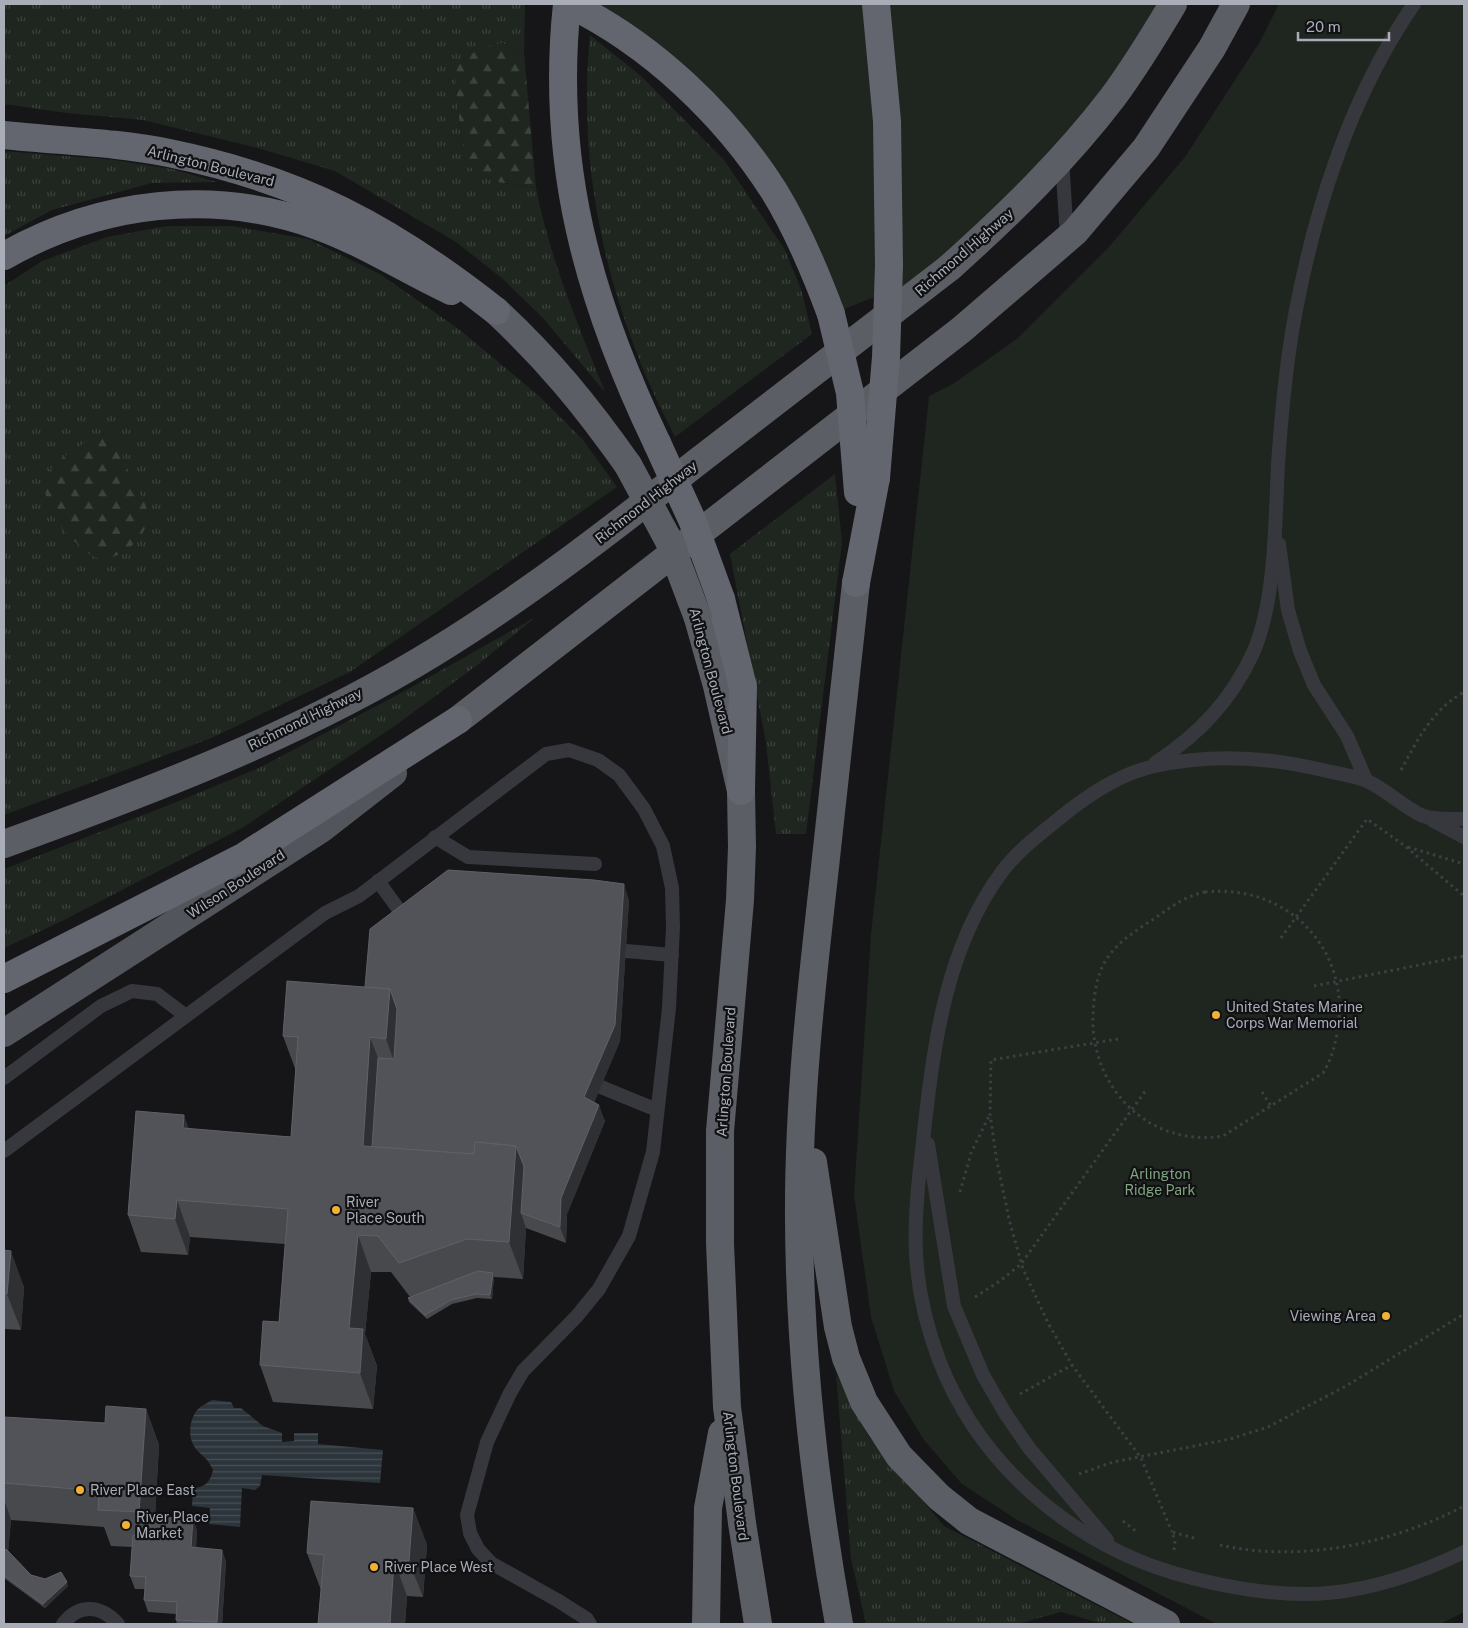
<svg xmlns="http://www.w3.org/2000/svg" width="1468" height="1628" font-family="'Public Sans',sans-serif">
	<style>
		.grass { fill: url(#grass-tufts) }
		.forest { fill: url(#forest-firs) }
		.park { fill: #1e261f }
		.water { fill: url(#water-rules) }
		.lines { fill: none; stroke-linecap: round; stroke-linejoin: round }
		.path { stroke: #3d3f44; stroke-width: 3; stroke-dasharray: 2.5 4; stroke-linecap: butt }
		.service { stroke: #37383d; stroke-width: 14 }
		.primary { stroke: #53555c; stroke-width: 28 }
		.trunk { stroke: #5b5e65; stroke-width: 28 }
		.motorway { stroke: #63666e; stroke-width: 28 }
		.trunk-bridge { stroke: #5b5e65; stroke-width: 28 }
		.motorway-bridge { stroke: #63666e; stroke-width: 28 }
		.wall { fill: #47494d }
		.shaded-wall { fill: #2f3033 }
		.building { fill: #525359; stroke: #5f6168 }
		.poi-dot { fill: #f2b134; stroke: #111113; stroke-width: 2 }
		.labels { text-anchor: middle; stroke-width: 4.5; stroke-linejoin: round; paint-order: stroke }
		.street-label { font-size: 14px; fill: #a8adb8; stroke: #111113 }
		.poi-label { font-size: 14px; fill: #a8adb8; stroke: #111113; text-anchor: start }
		.park-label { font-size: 14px; fill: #7fa381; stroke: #111113 }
	</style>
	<defs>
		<pattern id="grass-tufts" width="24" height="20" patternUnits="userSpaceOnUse" patternTransform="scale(1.25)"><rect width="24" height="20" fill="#1e261f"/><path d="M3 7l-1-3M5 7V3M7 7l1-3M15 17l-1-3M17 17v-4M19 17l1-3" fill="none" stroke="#3c433d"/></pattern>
		<pattern id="forest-firs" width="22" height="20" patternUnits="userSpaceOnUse" patternTransform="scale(1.25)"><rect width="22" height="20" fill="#1e261f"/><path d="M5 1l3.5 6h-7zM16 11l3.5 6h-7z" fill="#3c433d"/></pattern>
		<pattern id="water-rules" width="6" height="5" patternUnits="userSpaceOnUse" patternTransform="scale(1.25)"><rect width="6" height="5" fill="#2c353c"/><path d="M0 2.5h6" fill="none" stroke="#485056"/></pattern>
	</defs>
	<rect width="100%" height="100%" fill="#161618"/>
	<g class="grass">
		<path d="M4,4H525L524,53L502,43L456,90C459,111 460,164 479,175C494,184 518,185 536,188C550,259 578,325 605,392L543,318L503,279L456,242L335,171L258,148L143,120L67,113L4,104Z"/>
		<path d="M590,35L641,76L724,160L785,250L801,289L812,334L675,437C610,313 576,175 590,35Z"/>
		<polygon points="4,151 114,160 172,169 217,182 152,183 52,210 4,236"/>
		<polygon points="167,226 232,226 308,239 380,274 460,330 539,396 583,440 617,487 350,672 209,739 4,815 4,286 42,261 107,237"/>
		<polygon points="835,474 842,542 806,834 776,834 766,743 730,554"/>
		<polygon points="534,618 480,663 396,725 242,828 62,921 4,948 4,869 169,805 259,768 401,693"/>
		<polygon points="836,1374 869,1437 944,1526 1133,1624 1104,1624 1061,1612 1017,1624 866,1624 851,1558"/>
	</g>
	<g class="forest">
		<path d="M502,43L524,53L536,188C521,185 487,183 476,173C473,170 469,165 467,161C462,147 453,82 457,69C463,53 487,46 502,43Z"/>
		<path d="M104,433L115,437C121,451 125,465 132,479C136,488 145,500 147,510C150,520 144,533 137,541C130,548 114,559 104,559C95,560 87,552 81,547C61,530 39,505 47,476C52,460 89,440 104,433Z"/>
	</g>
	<g class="park">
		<polygon points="569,4 1173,4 1144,53 949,268 831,314 747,154"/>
		<polygon points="1279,4 1464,4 1464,1612 1440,1624 1217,1624 1017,1520 962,1484 924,1440 894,1391 871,1317 854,1195 871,934 929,396 953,384 1018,338 1108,248 1185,157 1261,40"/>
	</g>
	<path class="water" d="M212,1400L231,1402L234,1408H241L263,1426L282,1433V1442L294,1441V1433H318V1444L383,1450L380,1483L262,1475L260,1486L255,1490L242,1488L240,1527L209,1524L210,1508L192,1506L193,1488C206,1487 210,1482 213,1470C207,1457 204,1458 196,1449C187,1438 189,1419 198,1409C202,1405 208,1403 212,1400Z"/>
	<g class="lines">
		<g class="path">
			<path d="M1401,770C1418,739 1432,710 1464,692"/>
			<polyline points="1408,847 1464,864"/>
			<path d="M1205,892C1288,883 1353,951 1337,1034C1334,1048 1331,1060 1323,1073L1223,1136C1149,1148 1090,1087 1093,1015C1094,996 1096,976 1106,960C1118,941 1137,930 1155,918C1171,907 1185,896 1205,892Z"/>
			<polyline points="1281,938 1367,819 1405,846 1464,896"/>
			<polyline points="1314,986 1464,956"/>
			<polyline points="1118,1039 991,1060 990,1114 997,1162 1010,1223 1023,1269 1048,1323 1072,1365 1141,1458 1172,1532"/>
			<polyline points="1262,1092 1271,1106"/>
			<polyline points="960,1192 971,1153 990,1114"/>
			<polyline points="975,1297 1000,1281 1021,1264 1146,1090"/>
			<polyline points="1020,1394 1072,1365"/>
			<polyline points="1079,1474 1113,1462 1230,1439 1268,1427 1346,1386 1464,1314"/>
			<polyline points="1123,1521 1138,1533"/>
			<path d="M1220,1545C1301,1563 1391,1544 1464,1506"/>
			<polyline points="1174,1550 1175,1541 1172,1532 1194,1538"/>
		</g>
		<g class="service">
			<polyline points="1062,159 1067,238"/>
			<polyline points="1279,544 1288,610 1300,651 1314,685 1347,736 1366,780"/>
			<path d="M1155,763C1198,735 1231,701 1253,653C1276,601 1275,521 1278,464C1281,420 1285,376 1292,332C1312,217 1347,101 1414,4"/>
			<path d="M1464,819C1451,819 1435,820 1423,816C1403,807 1387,790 1367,781C1355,776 1340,774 1327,771C1270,757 1213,753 1155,766C1121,773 1088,795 1061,817C1040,834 1017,851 1001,873C946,948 934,1043 924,1132C914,1219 907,1275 939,1360C981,1469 1079,1550 1192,1578C1297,1605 1366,1599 1464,1552"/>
			<polyline points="1432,820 1464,837"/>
			<polyline points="435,837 468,857 595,864"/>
			<polyline points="378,881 407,921"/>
			<polyline points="626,951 672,955"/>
			<polyline points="4,1078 101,1006 132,991 157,994 186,1016"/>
			<polyline points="601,1087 657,1110"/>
			<polyline points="928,1144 954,1306 983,1375 1005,1413 1029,1448 1107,1540"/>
			<polyline points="4,1151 325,913 359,896 546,754 569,750 598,760 619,775 644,809 663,846 672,888 673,927 669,1008 653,1152 629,1236 599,1289 577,1316 523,1371 510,1393 487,1442 467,1515 470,1533 478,1549 491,1563 557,1600 587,1619 590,1624"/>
			<path d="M63,1624C79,1603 101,1605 118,1624"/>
		</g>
		<polyline class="primary" points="4,1033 321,829 393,773"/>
		<g class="trunk">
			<path d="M496,311C549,360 587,407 628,465"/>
			<polyline points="698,618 717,686 741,791 742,847 740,900 720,1131 720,1243 727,1407 742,1523 758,1624"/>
			<polyline points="458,720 961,330 1075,232 1146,148 1212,48 1236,4"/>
			<path d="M4,844C151,791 299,735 433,653C526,596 611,530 696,463C781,398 865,333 949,268C1008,215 1065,160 1113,97C1135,67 1154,36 1173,4"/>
			<polyline points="813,1162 838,1327 846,1358 864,1402 899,1456 939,1497 969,1521 1166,1624"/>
			<polyline points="706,1624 708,1508 722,1433"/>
			<path d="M839,1624C815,1491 800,1357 799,1222C798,1106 811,990 824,876C835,778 845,680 856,583"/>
		</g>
		<g class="motorway">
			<path d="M567,4C550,164 588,299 657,443"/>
			<path d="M569,4C651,44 725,114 774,191C798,230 815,271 831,314"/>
			<polyline points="876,4 887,121 889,265"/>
			<path d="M4,135C59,141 115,142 169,153C301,180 391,228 496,311"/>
			<path d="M4,256C101,201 213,188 318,226C365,243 406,270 451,291"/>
			<polyline points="856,583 876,478"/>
			<polyline points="721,599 743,687 741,791"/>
			<polyline points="4,979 243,857 458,720"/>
		</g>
		<polyline class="trunk-bridge" points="628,465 669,541 698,618"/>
		<g class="motorway-bridge">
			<polyline points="831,314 850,393 858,492"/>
			<polyline points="657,443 693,522 721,599"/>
			<polyline points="876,478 886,357 889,265"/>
		</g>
	</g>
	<g class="wall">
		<polygon points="629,900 620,1041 594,1102 605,1121 567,1214 566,1243 526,1228 523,1279 494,1277 492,1299 477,1298 452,1304 427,1319 409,1302 408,1298 410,1297 391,1272 371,1272 365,1334 377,1366 373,1409 273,1402 260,1365 279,1322 285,1244 190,1237 188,1255 141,1252 128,1215 189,1129 291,1137 296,1071 283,1036 365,987"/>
		<polygon points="4,1250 24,1287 21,1330 5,1329 4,1344"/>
		<polygon points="146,1409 159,1445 155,1516 193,1519 197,1531 196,1548 222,1550 226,1562 222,1624 177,1624 176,1620 176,1614 148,1612 144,1600 145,1589 135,1589 130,1576 132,1547 111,1546 104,1527 11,1520 8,1551 31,1575 68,1586 45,1608 4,1578 4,1417 105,1423"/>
		<polygon points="413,1508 427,1545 423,1597 407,1596 405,1624 318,1624 321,1590 307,1553"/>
	</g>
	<g class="shaded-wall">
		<polygon points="624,884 629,900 620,1041 590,1113 584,1097"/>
		<polygon points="390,989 403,1025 399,1075 386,1039"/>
		<polygon points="370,1037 384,1074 377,1167 363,1146"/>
		<polygon points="599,1105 605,1121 567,1214 566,1243 560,1227 561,1198"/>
		<polygon points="184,1115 197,1151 183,1128"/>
		<polygon points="516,1146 529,1182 521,1213 526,1228 523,1279 509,1242"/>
		<polygon points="177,1200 190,1237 188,1255 175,1219"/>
		<polygon points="358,1235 371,1272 365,1334 377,1366 373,1409 360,1373 349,1328"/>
		<polygon points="11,1251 24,1287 21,1330 7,1294"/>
		<polygon points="493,1273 494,1277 492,1299 490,1295"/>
		<polygon points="146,1409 159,1445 153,1549 139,1512"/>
		<polygon points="4,1499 11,1520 8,1554 4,1556"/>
		<polygon points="413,1508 427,1545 423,1597 409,1561"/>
		<polygon points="193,1519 197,1531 195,1560 191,1547"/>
		<polygon points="222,1550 226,1562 222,1624 218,1624 217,1622"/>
		<polygon points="394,1560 407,1596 405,1624 390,1624"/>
		<polygon points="67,1582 68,1586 45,1608 43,1604"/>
	</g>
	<g class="building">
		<polygon points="448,870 594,880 624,884 615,1025 584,1097 599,1105 561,1198 560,1227 521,1213 524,1166 516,1146 475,1142 474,1154 372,1147 378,1058 394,1059 397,1009 390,989 365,987 370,929"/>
		<polygon points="287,981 390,989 386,1039 370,1037 363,1146 474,1154 475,1142 516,1146 509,1242 467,1239 399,1263 378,1236 358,1235 349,1328 363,1329 360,1373 260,1365 263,1321 279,1322 288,1209 177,1200 175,1219 128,1215 136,1111 184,1115 183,1128 291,1137 298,1037 283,1036"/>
		<polygon points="4,1250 11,1251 7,1294 4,1293"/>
		<polygon points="478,1271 493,1273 490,1295 476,1294 451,1300 425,1315 408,1298"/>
		<polygon points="106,1406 146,1409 139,1512 98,1510 99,1491 4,1483 4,1417 105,1423"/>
		<polygon points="311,1501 413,1508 409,1561 394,1560 390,1624 318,1624 324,1555 307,1553"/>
		<polygon points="150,1516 193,1519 191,1547 222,1550 217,1622 176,1620 177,1602 144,1600 146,1577 130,1576 133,1535 148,1536"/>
		<polygon points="6,1549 31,1575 45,1579 61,1572 67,1582 43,1604 4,1575 4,1551"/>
	</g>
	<g class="poi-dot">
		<circle cx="1216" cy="1015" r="5"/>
		<circle cx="336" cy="1210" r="5"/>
		<circle cx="1386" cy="1316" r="5"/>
		<circle cx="80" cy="1490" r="5"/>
		<circle cx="126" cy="1525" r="5"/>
		<circle cx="374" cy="1567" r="5"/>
	</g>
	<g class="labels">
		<g class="street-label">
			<text transform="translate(211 166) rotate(14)" y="5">Arlington Boulevard</text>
			<text transform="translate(964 252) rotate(-41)" y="5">Richmond Highway</text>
			<text transform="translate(646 502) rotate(-38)" y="5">Richmond Highway</text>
			<text transform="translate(711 671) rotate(75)" y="5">Arlington Boulevard</text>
			<text transform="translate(305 719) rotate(-26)" y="5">Richmond Highway</text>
			<text transform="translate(236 884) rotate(-33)" y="5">Wilson Boulevard</text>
			<text transform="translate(726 1072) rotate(-86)" y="5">Arlington Boulevard</text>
			<text transform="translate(736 1476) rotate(83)" y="5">Arlington Boulevard</text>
		</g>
		<g class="poi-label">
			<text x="1226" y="1012">United States Marine<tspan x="1226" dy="16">Corps War Memorial</tspan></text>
			<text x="346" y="1207">River<tspan x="346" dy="16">Place South</tspan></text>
			<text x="1376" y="1321" text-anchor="end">Viewing Area</text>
			<text x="90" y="1495">River Place East</text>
			<text x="136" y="1522">River Place<tspan x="136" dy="16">Market</tspan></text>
			<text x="384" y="1572">River Place West</text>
		</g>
		<g class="park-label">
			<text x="1160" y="1179">Arlington<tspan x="1160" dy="16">Ridge Park</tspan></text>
		</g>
	</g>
	<rect width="1468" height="1628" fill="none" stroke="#a8adb8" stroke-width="10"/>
	<path d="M1298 32v8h91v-8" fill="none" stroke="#a8adb8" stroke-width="2.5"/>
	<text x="1306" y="32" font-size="15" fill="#a8adb8" stroke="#111113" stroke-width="4" paint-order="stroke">20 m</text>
</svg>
